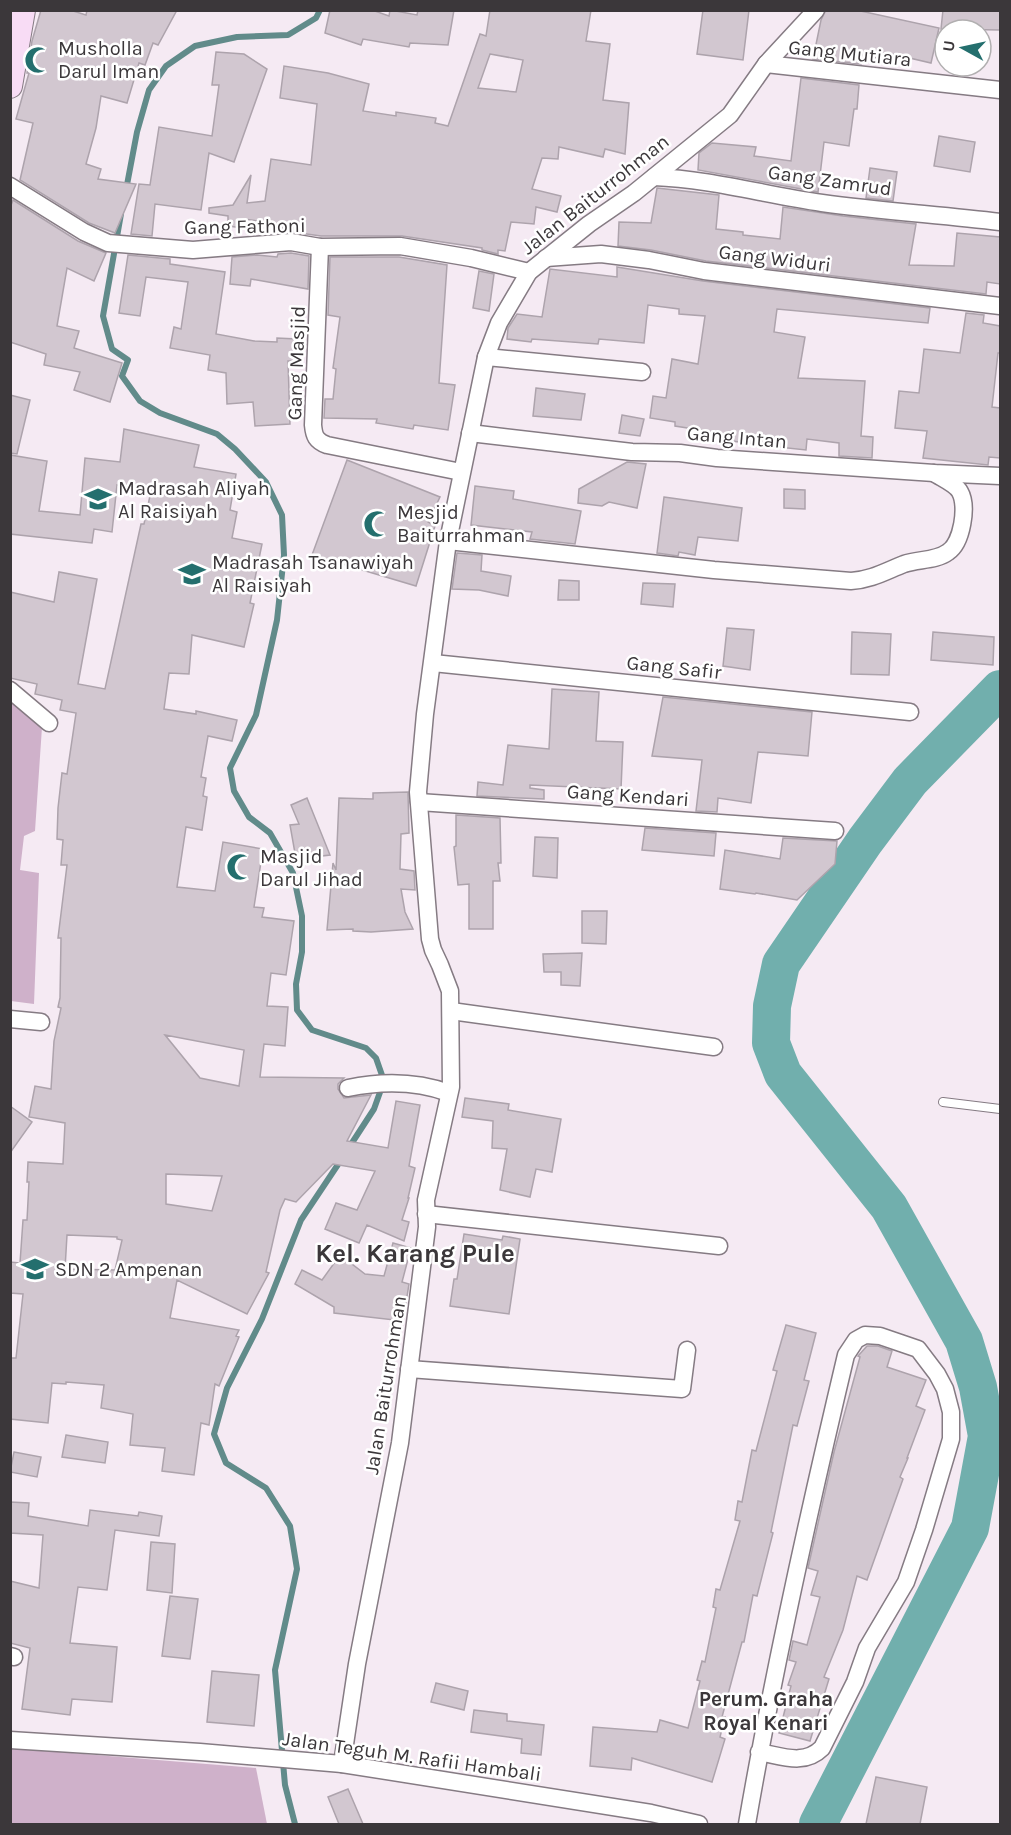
<svg xmlns="http://www.w3.org/2000/svg" width="1011" height="1835" font-family="Karla,sans-serif">
	<style>
		.green { fill: #cfb1ca }
		.lines { fill: none; stroke-linecap: round; stroke-linejoin: round }
		.stream { stroke: #618b8a; stroke-width: 6 }
		.river { stroke: #71afad; stroke-width: 38 }
		.building { fill: #d2c7d0; stroke: #ada3ac; stroke-width: 1.5; fill-rule: evenodd }
		.lane-casing { stroke: #857b83; stroke-width: 10 }
		.street-casing { stroke: #857b83; stroke-width: 19 }
		.secondary-casing { stroke: #857b83; stroke-width: 26 }
		.lane { stroke: #fff; stroke-width: 8 }
		.street { stroke: #fff; stroke-width: 16 }
		.secondary { stroke: #f8dcf5; stroke-width: 24 }
		.labels { text-anchor: middle; stroke-width: 5; stroke-linejoin: round; paint-order: stroke }
		.poi-label { font-size: 20px; fill: #3b373a; stroke: #fff; text-anchor: start }
		.street-label { font-size: 20px; fill: #3b373a; stroke: #fff }
		.neighbourhood-label { font-size: 21px; font-weight: bold; fill: #3b373a; stroke: #fff }
		.district-label { font-size: 26px; font-weight: bold; fill: #3b373a; stroke: #fff }
	</style>
	<rect width="100%" height="100%" fill="#f5eaf3"/>
	<g class="green">
		<polygon points="10,698 42,727 35,831 24,836 20,870 39,873 34,1004 11,1001"/>
		<polygon points="10,1748 256,1768 267,1824 11,1824"/>
	</g>
	<g class="lines">
		<g class="stream">
			<polyline points="126,190 137,132 149,90 166,66 195,46 237,37 288,35 316,18 320,10"/>
			<polyline points="121,214 103,316 112,349 128,360 122,376 140,401 160,413 217,434 235,449 266,482 282,515 284,555 277,620 256,715 230,768 234,791 249,817 270,833 293,873 302,916 302,952 296,984 297,1010 312,1030 366,1048 376,1058 384,1081 374,1109 348,1149"/>
			<polyline points="295,1824 285,1785 275,1670 297,1569 290,1526 266,1488 226,1463 214,1434 227,1388 262,1319 301,1220 341,1160"/>
		</g>
		<polyline class="river" points="818,1824 970,1528 987,1436 978,1387 964,1341 889,1207 783,1074 771,1043 772,1006 781,964 865,841 910,781 1000,689"/>
	</g>
	<g class="building">
		<polygon points="41,10 70,10 86,15 87,10 177,10 158,45 153,43 145,65 139,63 127,103 101,96 96,128 86,164 101,169 98,179 136,184 115,233 89,223 20,180 33,123 16,119 29,73 27,73 32,41"/>
		<polygon points="330,10 372,10 389,16 390,10 417,15 418,10 454,10 448,45 410,43 409,47 363,39 361,45 325,33"/>
		<path d="M490,10H591L586,41L610,44L603,100L629,103L625,154L605,149L603,157L559,147L558,159L542,158L532,189L561,196L557,212L536,207L534,224L511,222L505,251L498,250V254L482,250V248L402,236H321L292,232H282L283,225L245,219L243,228L228,226V216L209,213V208L233,205L251,175L247,203L265,201L271,159L311,165L317,104L280,98L284,66L328,73L369,84L363,111L396,116V112L436,118L435,123L448,126L480,34L486,36ZM490,54L523,60L516,92L478,88Z"/>
		<polygon points="703,10 749,10 743,60 697,54"/>
		<polygon points="826,10 856,10 939,28 931,63 888,53 887,60 862,55 861,64 813,59 821,20"/>
		<polygon points="943,10 1000,10 1000,30 941,29"/>
		<polygon points="216,52 244,54 267,69 234,162 209,153 201,210 155,204 152,236 131,234 139,184 150,185 159,127 212,136 219,85 212,85"/>
		<polygon points="801,78 859,85 857,109 854,109 849,146 824,142 818,192 698,170 699,153 712,143 756,147 754,156 791,161"/>
		<polygon points="939,136 975,142 970,172 934,166"/>
		<polygon points="870,168 897,172 893,201 866,198"/>
		<polygon points="657,188 719,195 716,229 743,232 743,235 780,239 783,207 843,216 916,224 909,265 954,266 957,233 1000,237 1000,284 987,282 986,294 706,261 651,250 618,246 619,222 651,223"/>
		<polygon points="13,200 78,241 106,253 94,281 67,268 57,326 79,331 74,348 122,363 110,402 74,390 80,372 44,365 46,354 10,342 10,208"/>
		<polygon points="291,253 309,256 308,289 251,279 250,286 230,284 232,257 257,255 277,257 278,254"/>
		<polygon points="128,255 170,259 170,264 225,272 216,334 254,341 277,342 277,338 297,339 297,361 288,361 290,424 255,426 253,402 227,404 226,373 208,370 210,355 170,348 174,327 181,329 188,282 146,277 140,316 119,313"/>
		<polygon points="330,257 399,257 447,265 439,383 455,385 448,430 414,425 413,429 376,423 377,419 324,418 325,399 333,399 336,369 333,368 340,317 328,315"/>
		<polygon points="617,267 703,281 930,308 928,323 777,309 774,332 805,337 798,378 865,381 861,436 873,437 872,458 839,456 839,443 807,439 806,450 759,445 719,439 720,433 675,426 675,422 650,418 653,396 666,398 672,359 698,364 705,316 679,314 679,309 648,305 644,343 599,339 598,344 532,339 531,342 507,339 508,328 517,314 542,317 550,269 617,277"/>
		<polygon points="479,271 494,274 489,311 473,308"/>
		<polygon points="966,313 984,315 983,323 1000,326 1000,353 998,353 992,407 1000,408 1000,458 989,457 988,465 923,458 927,431 895,428 899,391 919,393 924,349 960,353"/>
		<polygon points="536,388 585,394 581,420 533,416"/>
		<polygon points="10,395 30,400 17,454 10,453"/>
		<polygon points="622,415 644,419 640,436 619,433"/>
		<path d="M124,429L199,445L194,467L236,474L230,510L237,512L232,538L262,544L250,603L254,604L244,647L192,635L189,674L169,673L164,709L196,714V711L237,720L232,741L208,736L201,777L206,778L203,796L207,797L202,830L186,827L177,887L215,891L223,842L263,849L254,907L264,908L262,917L294,921L286,975L271,973L267,1006L288,1007L285,1046L264,1044L260,1077L344,1078L338,1084V1089L344,1098L371,1095L347,1141L388,1148L396,1101L420,1105L409,1166L415,1168L408,1198H409L402,1220L409,1222L404,1241L367,1225L359,1243L325,1229L336,1203L357,1210L375,1171L333,1164L296,1202L285,1199L280,1210L266,1272L269,1273L247,1314L177,1280L170,1318L239,1330L236,1336L239,1337L219,1386L215,1384L209,1425L201,1423L194,1475L162,1471L165,1448L130,1445L133,1414L101,1408L104,1385L66,1382V1384L52,1383L48,1423L10,1419V1358H16L23,1294L10,1293V1262L20,1263L23,1220H27L29,1182H27L28,1162L63,1164L65,1123L29,1117L35,1086L51,1089L54,1041L61,1008L58,1007L60,998L61,938H58L67,865H61L63,840L57,839L58,808L62,773L67,774L76,713L60,710L62,700L35,694L37,684L10,678V592L54,602L59,572L97,579L78,684L105,689L141,524H144L151,491L117,485L112,532L94,529L92,543L10,534V455L47,461L39,511L80,515L85,458L120,462ZM165,1035L244,1050L239,1086L200,1078ZM166,1174L222,1176L212,1211L166,1204ZM67,1235L117,1237V1239L122,1240L115,1270L65,1269Z"/>
		<polygon points="347,460 440,497 428,522 435,526 416,586 312,555"/>
		<polygon points="627,462 646,464 637,508 609,502 602,506 578,503 579,489"/>
		<polygon points="475,486 514,491 513,499 581,511 575,544 530,539 532,532 471,525"/>
		<polygon points="784,489 805,490 805,509 784,508"/>
		<polygon points="664,497 742,508 738,541 698,537 695,555 679,552 678,556 657,553"/>
		<polygon points="457,553 482,555 481,571 511,576 508,596 479,590 452,589"/>
		<polygon points="559,580 579,581 579,600 558,600"/>
		<polygon points="643,583 675,584 673,607 641,604"/>
		<polygon points="727,628 754,630 750,670 723,666"/>
		<polygon points="852,632 891,634 889,675 851,674"/>
		<polygon points="933,632 994,637 993,665 931,660"/>
		<polygon points="552,689 599,692 596,741 623,742 621,789 530,785 530,788 544,790 544,799 477,796 478,782 503,785 508,745 549,749"/>
		<polygon points="663,697 812,712 808,756 758,752 751,803 718,798 717,812 696,811 702,760 652,756"/>
		<polygon points="408,792 409,833 401,834 400,869 414,871 415,890 401,889 405,912 413,929 371,932 353,931 353,929 327,930 333,863 336,870 339,798 373,799 373,793"/>
		<polygon points="307,798 330,855 296,859 290,825 299,824 291,805"/>
		<polygon points="456,815 500,818 501,863 498,863 500,881 493,881 493,929 469,929 469,884 458,885 454,847 456,846"/>
		<polygon points="645,828 716,833 714,856 642,850"/>
		<polygon points="535,837 558,838 557,878 533,876"/>
		<polygon points="783,838 837,841 835,864 797,900 756,893 755,894 720,889 725,850 780,859"/>
		<polygon points="582,911 607,911 606,944 582,943"/>
		<polygon points="582,953 580,986 561,985 561,972 544,972 543,954"/>
		<polygon points="465,1098 509,1104 508,1110 561,1119 552,1172 536,1169 530,1197 500,1190 507,1149 492,1148 493,1121 462,1117"/>
		<polygon points="10,1106 32,1122 10,1153"/>
		<polygon points="464,1234 502,1240 503,1236 520,1239 509,1314 450,1306 454,1279 457,1279"/>
		<polygon points="393,1243 411,1248 402,1282 409,1284 403,1321 334,1313 334,1307 295,1284 302,1270 322,1280 340,1255 365,1274 384,1276"/>
		<polygon points="786,1325 816,1333 804,1380 809,1381 797,1426 793,1425 771,1532 773,1533 757,1596 753,1595 744,1642 742,1642 722,1717 725,1717 720,1737 725,1739 712,1782 632,1758 631,1770 590,1766 593,1727 657,1732 660,1720 688,1728 700,1681 697,1680 702,1661 705,1662 716,1608 713,1607 716,1589 720,1590 740,1521 735,1520 738,1501 742,1502 752,1450 756,1451 777,1371 773,1370"/>
		<polygon points="867,1346 878,1346 892,1351 887,1367 926,1380 916,1406 925,1410 907,1458 908,1458 900,1477 903,1479 867,1580 857,1576 843,1630 824,1677 829,1679 810,1741 779,1733 791,1686 788,1685 796,1662 789,1660 793,1641 807,1645 820,1597 811,1595 818,1571 808,1568 834,1452 860,1357 858,1356"/>
		<polygon points="66,1435 108,1442 105,1463 62,1457"/>
		<polygon points="14,1452 41,1457 37,1477 10,1472"/>
		<polygon points="10,1502 29,1503 28,1516 88,1526 90,1510 138,1516 139,1512 162,1516 159,1536 115,1530 107,1590 78,1587 70,1643 117,1647 112,1702 72,1699 70,1715 22,1709 30,1648 10,1643 10,1581 39,1588 43,1535 10,1533"/>
		<polygon points="151,1542 175,1544 172,1593 147,1590"/>
		<polygon points="170,1596 198,1599 190,1659 162,1656"/>
		<polygon points="212,1671 259,1675 254,1726 207,1722"/>
		<polygon points="436,1683 468,1691 464,1710 431,1702"/>
		<polygon points="474,1710 507,1714 507,1721 544,1725 541,1755 521,1753 522,1739 471,1732"/>
		<polygon points="876,1777 927,1787 920,1824 866,1824"/>
		<polygon points="348,1789 363,1824 339,1824 328,1797"/>
	</g>
	<g class="lines">
		<defs>
			<polyline id="lane" points="943,1102 1000,1109"/>
			<g id="street">
				<polyline points="766,64 1000,90"/>
				<path d="M654,177C711,179 765,195 822,203C881,211 941,215 1000,222"/>
				<polyline points="10,186 84,232 108,243 193,250 291,242 320,247 400,246 471,258 529,272"/>
				<path d="M320,247L313,425C314,436 316,441 327,445L461,472"/>
				<polyline points="546,258 601,254 649,260 704,271 1000,306"/>
				<polyline points="486,357 642,372"/>
				<polyline points="470,433 632,452 680,453 717,458 934,473 1000,476"/>
				<path d="M448,541L714,570L851,581C871,580 886,571 904,564C918,559 936,561 948,552C962,543 968,506 960,492C956,484 941,478 934,473"/>
				<polyline points="433,663 910,712"/>
				<polyline points="10,690 49,723"/>
				<polyline points="419,802 835,831"/>
				<polyline points="451,1011 714,1047"/>
				<polyline points="10,1019 41,1022"/>
				<path d="M348,1088C382,1081 416,1081 449,1093"/>
				<polyline points="426,1214 719,1246"/>
				<polyline points="409,1369 682,1389 687,1350"/>
				<polyline points="10,1656 14,1657"/>
				<polyline points="10,1740 200,1752 342,1764 651,1813 699,1824"/>
				<polyline points="342,1764 357,1664 400,1443 427,1227 426,1200 451,1087 450,991 440,965 433,950 430,939 418,792 425,714 448,541 486,357 499,323 529,272 589,224 634,193 730,115 766,64 816,10"/>
				<path d="M747,1824C774,1667 809,1511 846,1355L856,1340L865,1335L880,1336L918,1349L937,1374L945,1389L951,1412V1439L924,1530L906,1582L867,1648L855,1682L822,1748C804,1766 782,1756 759,1752"/>
			</g>
			<polyline id="secondary" points="10,86 23,10"/>
		</defs>
		<use href="#lane" class="lane-casing"/>
		<use href="#street" class="street-casing"/>
		<use href="#secondary" class="secondary-casing"/>
		<use href="#lane" class="lane"/>
		<use href="#street" class="street"/>
		<use href="#secondary" class="secondary"/>
	</g>
	<defs>
		<symbol id="mosque-bare" viewBox="-9 -9 18 18"><path d="M3.5-4.9A6 6 0 1 0 3.5 4.9A5 5 0 1 1 3.5-4.9Z" fill="#246f6e" stroke="#fff" stroke-width="2.5" paint-order="stroke"/></symbol>
		<symbol id="school-bare" viewBox="-9 -9 18 18"><path d="M0-5L7-2L0 1L-7-2ZM-4 1L0 2.5L4 1V4Q0 6-4 4Z" fill="#246f6e" stroke="#fff" stroke-width="2.5" paint-order="stroke"/></symbol>
	</defs>
	<g fill-rule="evenodd">
		<use href="#mosque-bare" x="19" y="41" width="38" height="38"/>
		<use href="#school-bare" x="79" y="480" width="38" height="38"/>
		<use href="#mosque-bare" x="358" y="505" width="38" height="38"/>
		<use href="#school-bare" x="173" y="555" width="38" height="38"/>
		<use href="#mosque-bare" x="221" y="848" width="38" height="38"/>
		<use href="#school-bare" x="16" y="1250" width="38" height="38"/>
	</g>
	<g class="labels">
		<g class="poi-label">
			<text x="58" y="55">Musholla<tspan x="58" dy="23">Darul Iman</tspan></text>
			<text x="118" y="495">Madrasah Aliyah<tspan x="118" dy="23">Al Raisiyah</tspan></text>
			<text x="397" y="519">Mesjid<tspan x="397" dy="23">Baiturrahman</tspan></text>
			<text x="212" y="569">Madrasah Tsanawiyah<tspan x="212" dy="23">Al Raisiyah</tspan></text>
			<text x="260" y="863">Masjid<tspan x="260" dy="23">Darul Jihad</tspan></text>
			<text x="55" y="1276">SDN 2 Ampenan</text>
		</g>
		<g class="street-label">
			<text transform="translate(850 53) rotate(6)" y="7">Gang Mutiara</text>
			<text transform="translate(830 180) rotate(8)" y="7">Gang Zamrud</text>
			<text transform="translate(595 194) rotate(-38)" y="7">Jalan Baiturrohman</text>
			<text transform="translate(245 226) rotate(-1)" y="7">Gang Fathoni</text>
			<text transform="translate(775 258) rotate(7)" y="7">Gang Widuri</text>
			<text transform="translate(296 363) rotate(-88)" y="7">Gang Masjid</text>
			<text transform="translate(737 437) rotate(5)" y="7">Gang Intan</text>
			<text transform="translate(674 667) rotate(6)" y="7">Gang Safir</text>
			<text transform="translate(628 795) rotate(4)" y="7">Gang Kendari</text>
			<text transform="translate(385 1385) rotate(-81)" y="7">Jalan Baiturrohman</text>
			<text transform="translate(412 1756) rotate(8)" y="7">Jalan Teguh M. Rafii Hambali</text>
		</g>
		<g class="neighbourhood-label">
			<text x="766" y="1706">Perum. Graha<tspan x="766" dy="24">Royal Kenari</tspan></text>
		</g>
		<g class="district-label">
			<text x="415" y="1262">Kel. Karang Pule</text>
		</g>
	</g>
	<rect width="1011" height="1835" fill="none" stroke="#3b373a" stroke-width="24"/>
	<g transform="translate(963 48) rotate(278)"><circle r="28" fill="#ffffff" stroke="#b1afb0" stroke-width="1.5"/>
	<path d="M0-4.5L10 22L0 15L-10 22Z" fill="#246f6e"/>
	<text y="-9" font-size="16" font-weight="bold" text-anchor="middle" fill="#3b373a">U</text>
	</g>
</svg>
